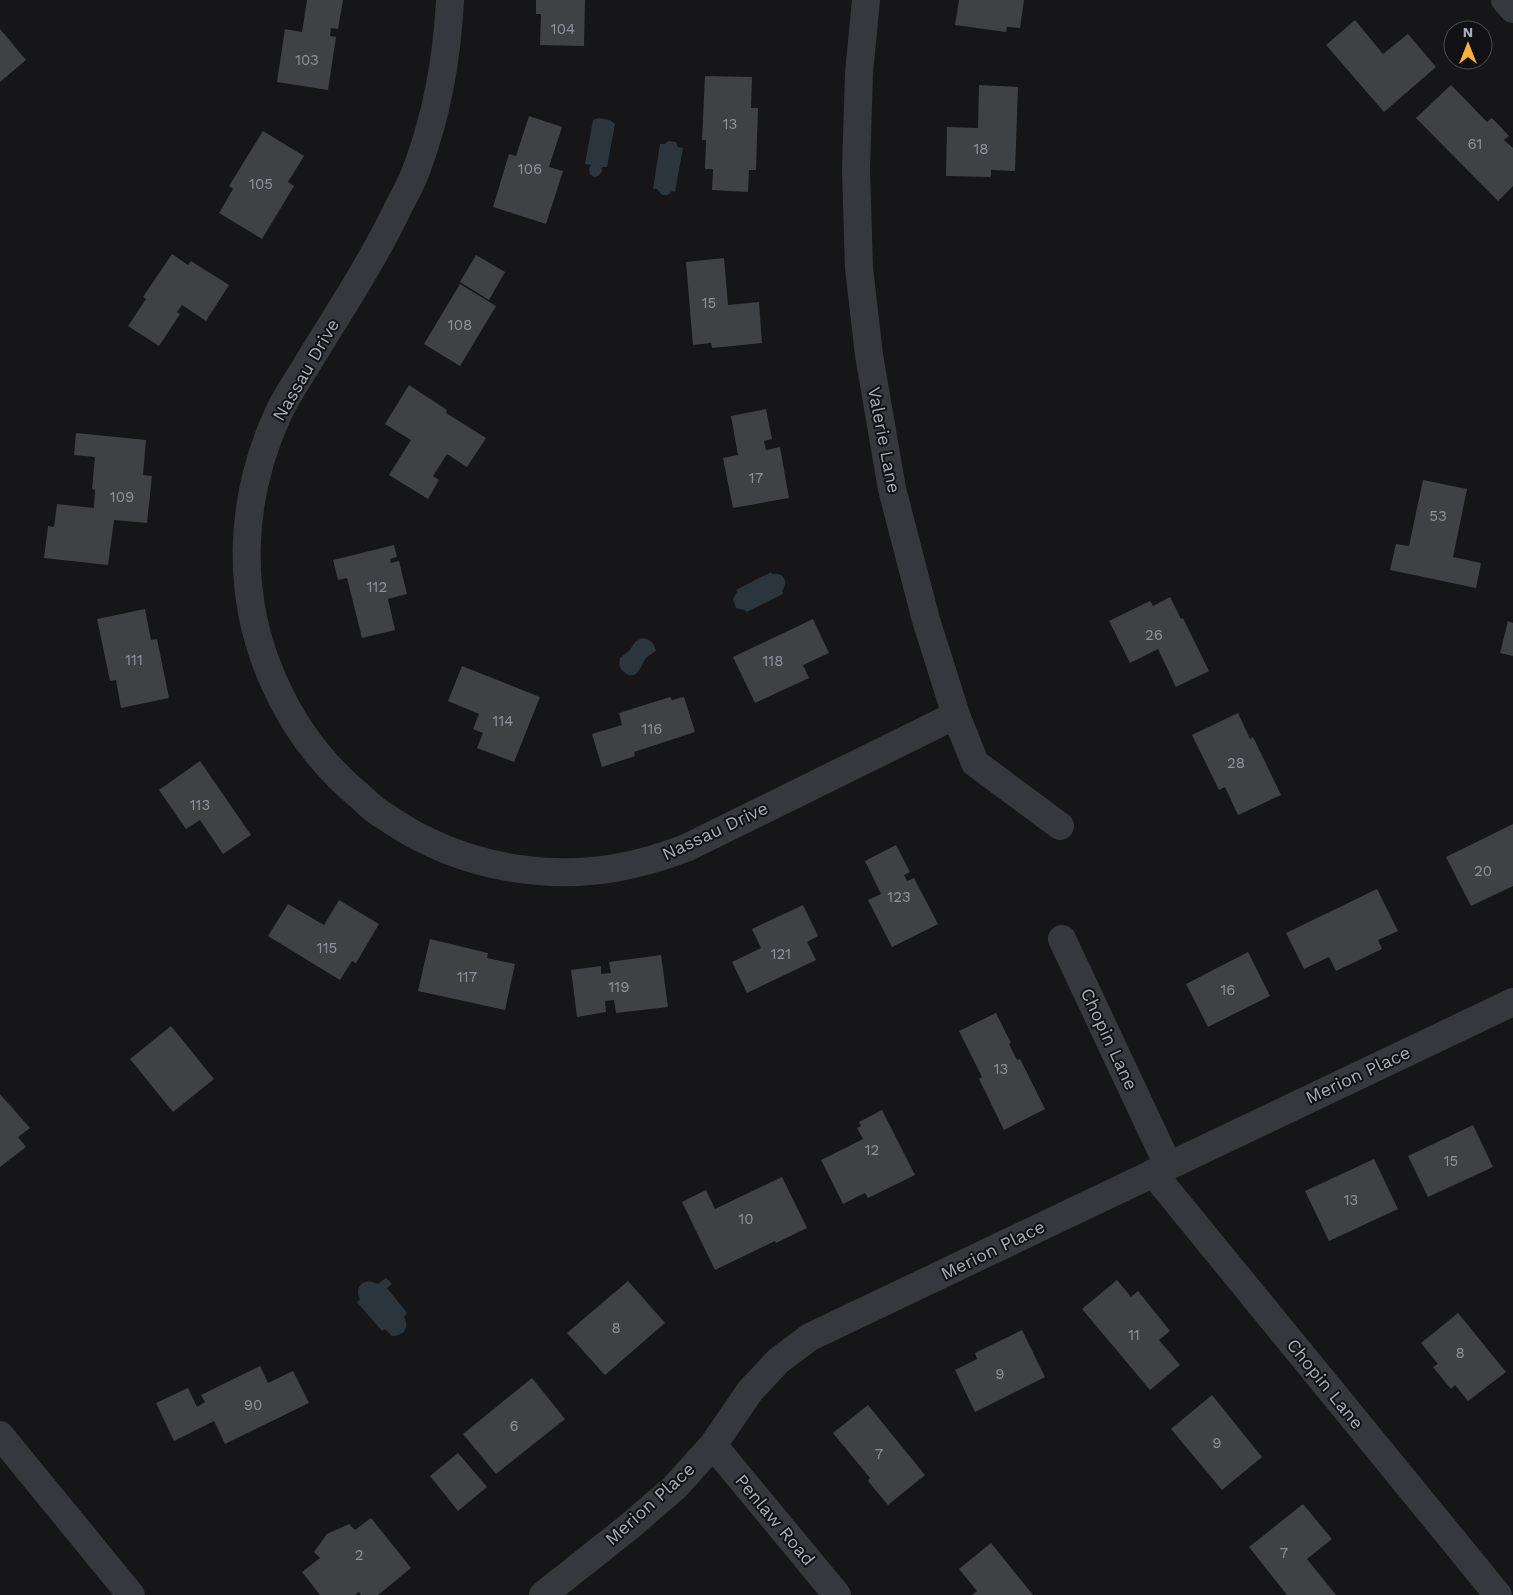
<svg xmlns="http://www.w3.org/2000/svg" width="1513" height="1595" font-family="'Work Sans',sans-serif">
	<style>
		.water { fill: #2b353c }
		.building { fill: #404145 }
		.lines { fill: none; stroke-linecap: round; stroke-linejoin: round }
		.minor { stroke: #37383d; stroke-width: 28 }
		.tertiary { stroke: #37383d; stroke-width: 28 }
		.labels { text-anchor: middle; stroke-width: 4; stroke-linejoin: round; paint-order: stroke }
		.number-label { font-size: 15px; fill: #8d929b }
		.street-label { font-size: 18px; fill: #a7adb8; stroke: #111113 }
	</style>
	<rect width="100%" height="100%" fill="#161618"/>
	<g class="water">
		<polygon points="599,118 610,120 615,124 607,167 602,167 602,171 599,176 594,177 590,174 589,169 591,165 585,164 593,120"/>
		<polygon points="668,141 676,142 678,147 683,148 675,192 672,191 668,195 662,195 657,189 653,189 660,144 665,144"/>
		<path d="M771,572L772,574C784,572 789,582 782,591L783,594L747,612L745,610L736,608L733,599L737,592L736,590Z"/>
		<path d="M642,638C650,639 654,642 656,651C653,653 649,655 646,658C641,665 637,683 624,672C619,668 619,664 620,658L630,650L635,642Z"/>
		<path d="M386,1278L392,1284L387,1288L407,1313L404,1317C410,1327 404,1336 392,1336L385,1329L382,1331L357,1302L360,1299C353,1285 366,1277 378,1284Z"/>
	</g>
	<g class="building">
		<polygon points="307,0 343,0 338,29 331,28 330,36 336,37 328,90 277,82 285,29 302,32"/>
		<polygon points="536,0 585,0 584,46 540,45 541,14 536,14"/>
		<polygon points="959,0 1024,0 1020,28 1007,27 1006,32 955,25"/>
		<polygon points="1355,20 1383,54 1408,34 1436,67 1384,112 1326,45"/>
		<polygon points="0,29 26,60 0,82"/>
		<polygon points="705,76 752,77 751,108 758,108 756,170 749,170 748,192 712,190 713,169 705,169 706,140 702,140"/>
		<polygon points="979,85 1018,87 1015,171 991,170 991,177 946,176 947,127 978,128"/>
		<polygon points="1451,85 1487,122 1492,118 1509,136 1504,140 1513,148 1513,186 1498,201 1416,118"/>
		<polygon points="529,116 562,127 549,167 563,171 546,224 493,207 509,154 516,156"/>
		<polygon points="263,131 304,156 288,182 294,186 262,239 219,213 233,189 229,186"/>
		<polygon points="172,254 188,265 191,261 229,285 206,321 182,305 177,312 180,314 159,346 128,326 146,299 143,297"/>
		<polygon points="476,255 505,272 489,300 460,282"/>
		<polygon points="724,258 728,305 759,302 762,343 712,348 711,343 693,345 686,262"/>
		<polygon points="460,284 496,306 460,366 424,344"/>
		<polygon points="409,385 447,410 446,413 486,438 467,467 447,454 433,476 439,480 428,499 389,475 411,440 385,424"/>
		<polygon points="766,409 772,439 764,441 766,450 780,447 789,498 733,508 723,458 738,455 731,416"/>
		<polygon points="76,433 146,440 143,475 152,476 147,523 114,520 108,565 44,558 48,526 54,527 57,504 94,508 95,490 92,489 95,457 74,455"/>
		<polygon points="1423,480 1467,489 1453,557 1481,563 1476,588 1390,570 1396,544 1409,546"/>
		<polygon points="394,545 397,557 390,559 391,563 399,561 407,594 388,599 395,630 362,638 347,578 338,580 333,560"/>
		<polygon points="1170,597 1181,619 1183,618 1209,671 1176,687 1158,649 1130,663 1109,621 1150,601 1153,606"/>
		<polygon points="145,609 151,640 157,639 169,698 121,708 116,680 110,681 97,619"/>
		<polygon points="813,619 829,653 803,665 809,678 755,703 733,657"/>
		<polygon points="1508,621 1513,623 1513,656 1500,653"/>
		<polygon points="462,666 540,697 514,762 477,748 483,733 473,729 479,714 448,701"/>
		<polygon points="670,697 672,700 684,697 695,732 634,752 635,756 602,767 592,734 622,725 619,713"/>
		<polygon points="1238,713 1250,739 1253,737 1281,795 1238,815 1225,787 1219,790 1192,735"/>
		<polygon points="200,761 251,835 223,854 200,820 186,829 159,790"/>
		<polygon points="1513,824 1513,886 1471,906 1446,857"/>
		<polygon points="896,845 910,872 904,875 907,881 914,878 938,924 892,947 868,900 881,894 865,861"/>
		<polygon points="1377,889 1398,931 1378,940 1382,949 1336,971 1329,957 1304,969 1286,933"/>
		<polygon points="339,900 379,924 356,963 352,961 340,980 268,936 288,904 324,925"/>
		<polygon points="803,905 818,936 807,942 816,960 747,993 732,962 761,948 752,929"/>
		<polygon points="430,939 488,953 487,958 515,964 505,1010 418,991"/>
		<polygon points="1248,952 1270,996 1208,1027 1186,984"/>
		<polygon points="661,955 668,1007 616,1013 614,1000 605,1001 606,1012 577,1017 571,970 601,966 601,974 611,973 609,962"/>
		<polygon points="996,1013 1011,1043 1009,1044 1017,1060 1020,1059 1045,1109 1004,1130 979,1079 982,1077 959,1031"/>
		<polygon points="171,1026 214,1079 173,1112 130,1059"/>
		<polygon points="0,1094 30,1128 18,1137 26,1147 0,1167"/>
		<polygon points="882,1110 915,1175 868,1198 865,1193 843,1204 821,1160 863,1139 857,1128 861,1126 859,1122"/>
		<polygon points="1473,1125 1493,1167 1428,1197 1408,1156"/>
		<polygon points="1374,1159 1398,1209 1329,1241 1305,1191"/>
		<polygon points="782,1177 807,1228 776,1243 775,1241 715,1270 682,1202 706,1190 715,1209"/>
		<polygon points="1117,1280 1131,1297 1138,1291 1170,1331 1159,1340 1180,1365 1150,1390 1082,1309"/>
		<polygon points="628,1281 665,1323 605,1375 567,1333"/>
		<polygon points="1458,1313 1506,1372 1468,1401 1455,1385 1451,1389 1433,1367 1438,1364 1421,1343"/>
		<polygon points="1022,1330 1045,1377 975,1412 955,1370 977,1359 975,1353"/>
		<polygon points="260,1366 268,1383 293,1371 309,1403 225,1444 214,1421 174,1441 156,1403 188,1388 197,1407 205,1402 201,1395"/>
		<polygon points="532,1378 565,1419 496,1474 463,1434"/>
		<polygon points="1212,1395 1262,1457 1222,1490 1171,1429"/>
		<polygon points="868,1405 925,1475 888,1505 868,1481 870,1478 833,1433"/>
		<polygon points="458,1453 487,1487 458,1511 430,1476"/>
		<polygon points="1303,1504 1332,1539 1307,1559 1336,1595 1287,1595 1249,1547"/>
		<polygon points="371,1518 411,1568 378,1595 361,1595 359,1592 355,1595 320,1595 302,1572 320,1558 314,1552 327,1534 349,1524 355,1530"/>
		<polygon points="991,1543 1033,1595 972,1595 977,1591 959,1569"/>
	</g>
	<g class="lines">
		<g class="minor">
			<path d="M450,0C447,59 438,112 417,168C413,180 407,191 401,202C375,257 341,309 309,361C299,378 286,396 278,414C239,499 235,596 274,682C294,728 323,766 362,798C369,805 377,812 386,817C398,825 410,833 423,839C480,868 551,879 615,868C639,864 662,857 686,848L956,715"/>
			<polyline points="866,0 859,73 856,170 859,268 869,355 892,489 926,620 956,715 975,763 1060,826"/>
			<polyline points="1505,0 1513,9"/>
			<polyline points="1062,939 1168,1165"/>
			<polyline points="1153,1173 1498,1595"/>
			<polyline points="713,1445 837,1595"/>
			<polyline points="543,1595 630,1526 675,1487 713,1445 750,1391 778,1361 810,1337 1513,1002"/>
		</g>
		<polyline class="tertiary" points="0,1435 131,1595"/>
	</g>
	<g class="labels">
		<g class="number-label">
			<text x="563" y="34">104</text>
			<text x="307" y="65">103</text>
			<text x="730" y="129">13</text>
			<text x="1475" y="149">61</text>
			<text x="981" y="154">18</text>
			<text x="530" y="174">106</text>
			<text x="261" y="189">105</text>
			<text x="709" y="308">15</text>
			<text x="460" y="330">108</text>
			<text x="756" y="483">17</text>
			<text x="122" y="502">109</text>
			<text x="1438" y="521">53</text>
			<text x="377" y="592">112</text>
			<text x="1154" y="640">26</text>
			<text x="134" y="665">111</text>
			<text x="773" y="666">118</text>
			<text x="503" y="726">114</text>
			<text x="652" y="734">116</text>
			<text x="1236" y="768">28</text>
			<text x="200" y="810">113</text>
			<text x="1483" y="876">20</text>
			<text x="899" y="902">123</text>
			<text x="327" y="953">115</text>
			<text x="781" y="959">121</text>
			<text x="467" y="982">117</text>
			<text x="619" y="992">119</text>
			<text x="1228" y="995">16</text>
			<text x="1001" y="1074">13</text>
			<text x="872" y="1155">12</text>
			<text x="1451" y="1166">15</text>
			<text x="1351" y="1205">13</text>
			<text x="746" y="1224">10</text>
			<text x="616" y="1333">8</text>
			<text x="1134" y="1340">11</text>
			<text x="1460" y="1358">8</text>
			<text x="1000" y="1379">9</text>
			<text x="253" y="1410">90</text>
			<text x="514" y="1431">6</text>
			<text x="1217" y="1448">9</text>
			<text x="879" y="1459">7</text>
			<text x="1284" y="1558">7</text>
			<text x="359" y="1560">2</text>
		</g>
		<g class="street-label">
			<text transform="translate(306 370) rotate(-60)" y="6">Nassau Drive</text>
			<text transform="translate(884 440) rotate(79)" y="6">Valerie Lane</text>
			<text transform="translate(715 831) rotate(-25)" y="6">Nassau Drive</text>
			<text transform="translate(1109 1039) rotate(65)" y="6">Chopin Lane</text>
			<text transform="translate(1358 1075) rotate(-25)" y="6">Merion Place</text>
			<text transform="translate(993 1250) rotate(-26)" y="6">Merion Place</text>
			<text transform="translate(1325 1384) rotate(51)" y="6">Chopin Lane</text>
			<text transform="translate(650 1504) rotate(-42)" y="6">Merion Place</text>
			<text transform="translate(775 1520) rotate(50)" y="6">Penlaw Road</text>
		</g>
	</g>
	<g transform="translate(1468 45)"><circle r="24" fill="#111113" stroke="#4d4f55"/>
	<path d="M0-4L9 19L0 12L-9 19Z" fill="#f7b32e"/>
	<text y="-8" font-size="14" font-weight="bold" text-anchor="middle" fill="#a7adb8">N</text>
	</g>
</svg>
